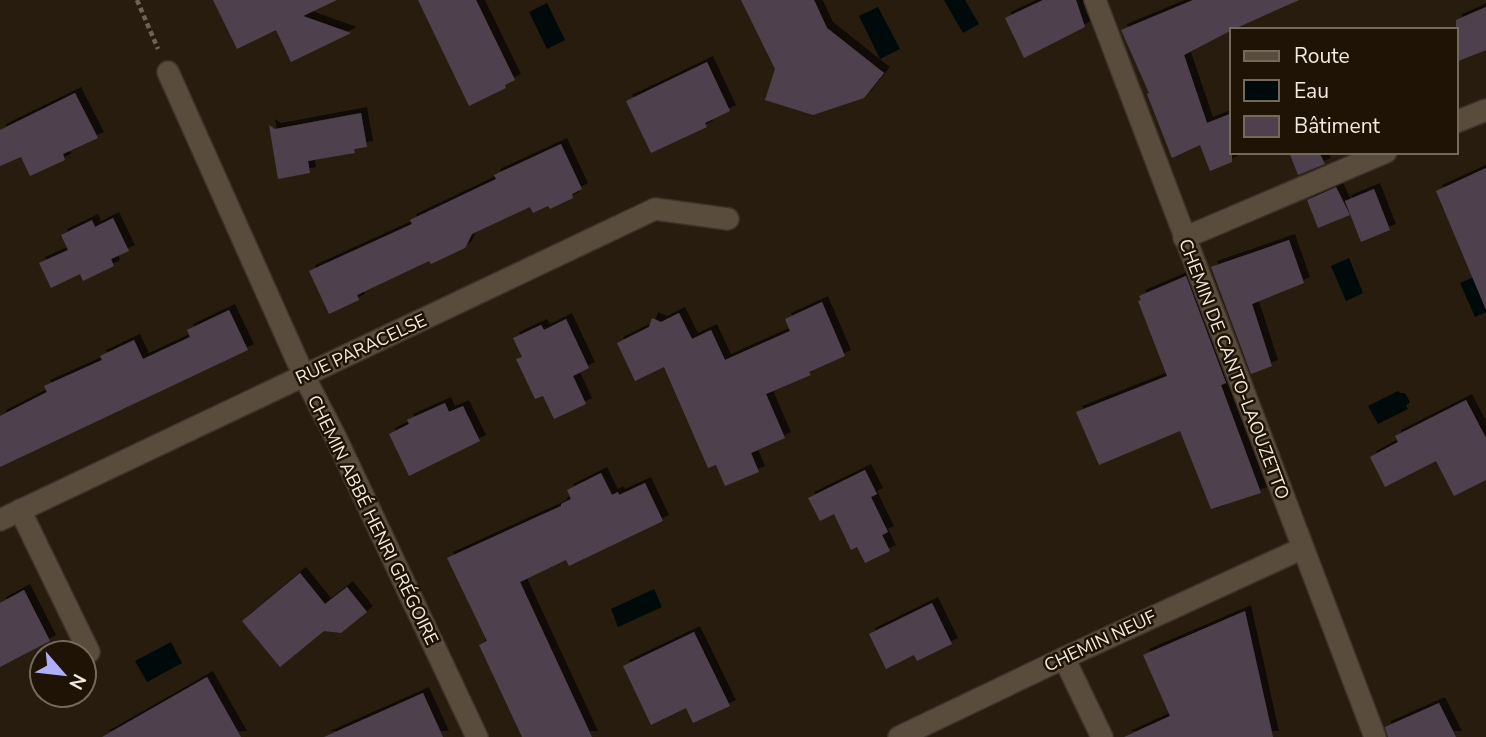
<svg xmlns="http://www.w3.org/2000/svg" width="1486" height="737" font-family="'Nunito Sans',sans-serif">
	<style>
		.water { fill: #000a0a }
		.building { fill: #50404e; filter: url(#shadow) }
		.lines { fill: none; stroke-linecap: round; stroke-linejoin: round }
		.minor-casing { stroke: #3e332d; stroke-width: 24 }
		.path { stroke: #6e6356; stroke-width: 4.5; stroke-dasharray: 5 3.5; stroke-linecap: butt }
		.minor { stroke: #5a4c3d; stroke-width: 21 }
		.labels { text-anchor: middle; stroke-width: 5; stroke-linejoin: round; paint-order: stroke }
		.street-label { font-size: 18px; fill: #f2e9e0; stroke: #1f1306 }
	</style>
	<defs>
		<filter id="shadow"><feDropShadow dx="6" dy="-6" stdDeviation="0" flood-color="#0009"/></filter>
	</defs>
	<rect width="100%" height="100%" fill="#281c0e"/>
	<g class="water">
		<polygon points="944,0 965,0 979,24 963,33"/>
		<polygon points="547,3 565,40 547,49 529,12"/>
		<polygon points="878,7 900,49 880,59 859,16"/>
		<polygon points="1349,258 1363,293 1346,301 1331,266"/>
		<polygon points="1479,275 1486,293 1486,312 1475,317 1460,283"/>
		<polygon points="1398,391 1400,393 1405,393 1410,402 1406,406 1408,409 1378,424 1368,406"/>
		<polygon points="654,589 662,607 618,627 611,609"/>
		<polygon points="171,642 182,663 147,682 135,661"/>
	</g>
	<g class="building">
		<polygon points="213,0 337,0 303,16 351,33 291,62 276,30 237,49"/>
		<polygon points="418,0 476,0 515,80 505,85 506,88 469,106"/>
		<polygon points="741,0 814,0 827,28 884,73 864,98 813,115 765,100 775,69"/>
		<polygon points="1043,0 1076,0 1085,27 1024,58 1005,18"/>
		<polygon points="1193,0 1299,0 1232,30 1184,55 1207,123 1232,113 1232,162 1210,171 1200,145 1172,158 1147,94 1149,93 1121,30"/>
		<polygon points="1486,7 1486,50 1456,62 1456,20"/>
		<polygon points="707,62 730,111 705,123 707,127 651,153 626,101"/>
		<polygon points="75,93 98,138 63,154 65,160 30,176 21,157 0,166 0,130"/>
		<polygon points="361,113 367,147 354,149 355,153 308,161 310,173 278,179 269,125 275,129"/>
		<polygon points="561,144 582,189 572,194 573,198 550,209 548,206 533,213 530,207 489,226 472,234 465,248 431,264 429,261 357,295 359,300 329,314 309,271 412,224 410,220 496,179 494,175"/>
		<polygon points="1289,152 1319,152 1325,164 1298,175"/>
		<polygon points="1486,168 1486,310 1436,191"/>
		<polygon points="1336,187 1350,215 1318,228 1307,200"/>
		<polygon points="1374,189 1390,230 1361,242 1345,201"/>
		<polygon points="113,218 129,251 111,259 114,266 83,281 80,274 51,288 39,263 68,250 61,235 92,220 95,227"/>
		<polygon points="1289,240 1304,283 1252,304 1272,366 1251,374 1211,267"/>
		<polygon points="1186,276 1226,383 1221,385 1261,493 1211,509 1180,431 1099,465 1076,412 1167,376 1138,301 1141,300 1139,296"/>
		<polygon points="822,302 845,356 809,372 811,375 766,394 785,438 751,453 759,472 725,486 716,465 708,468 664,367 635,381 617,343 649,327 652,318 661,322 679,313 692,339 711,330 725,360 790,331 785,319"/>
		<polygon points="229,310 248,350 0,467 0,416 47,392 44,386 102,360 100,356 134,340 143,359 190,337 187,330"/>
		<polygon points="566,319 589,368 573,376 586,404 554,419 543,396 535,399 516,359 522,357 513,338 541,325 544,330"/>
		<polygon points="1466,400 1486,438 1486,480 1454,496 1436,461 1385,487 1370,457 1398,442 1395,436"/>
		<polygon points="445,403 449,412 463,406 480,441 409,476 389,434 409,424 407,420"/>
		<polygon points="865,470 877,494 871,497 888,532 882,535 890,551 865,563 857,547 851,550 834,514 820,521 808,498"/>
		<polygon points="601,473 612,495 618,492 619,495 645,483 663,521 569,566 566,560 520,582 592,737 522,737 479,645 487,641 447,558 561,506 561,504 571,499 567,490"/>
		<polygon points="300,573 325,604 347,587 367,612 341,633 324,631 280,667 242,621"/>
		<polygon points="24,590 50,641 0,667 0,603"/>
		<polygon points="932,603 952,644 917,661 914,655 886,669 869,634"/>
		<polygon points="1245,611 1273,737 1124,737 1170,716 1143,655"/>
		<polygon points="694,632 730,706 693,723 686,708 651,725 623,666"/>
		<polygon points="207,677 241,737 102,737"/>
		<polygon points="423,693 443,737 324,737"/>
		<polygon points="1439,703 1456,737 1388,737 1385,727"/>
	</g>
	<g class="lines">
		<defs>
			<g id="minor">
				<polyline points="1095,0 1375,737"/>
				<polyline points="168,72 304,376 336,438 477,737"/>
				<polyline points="1456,122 1486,110"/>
				<polyline points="1184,238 1386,152"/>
				<polyline points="20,510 89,652"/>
				<polyline points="0,520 655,209 728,219"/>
				<polyline points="1064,658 1102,737"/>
				<polyline points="899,737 1064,658 1303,548"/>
			</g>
		</defs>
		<use href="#minor" class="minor-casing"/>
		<polyline class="path" points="137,0 158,49"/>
		<use href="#minor" class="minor"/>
	</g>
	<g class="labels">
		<g class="street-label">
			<text transform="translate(361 349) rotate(-25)" y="6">RUE PARACELSE</text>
			<text transform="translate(1234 369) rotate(69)" y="6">CHEMIN DE CANTO-LAOUZETTO</text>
			<text transform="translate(373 520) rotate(64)" y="6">CHEMIN ABBÉ HENRI GRÉGOIRE</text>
			<text transform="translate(1100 641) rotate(-25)" y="6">CHEMIN NEUF</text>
		</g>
	</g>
	<rect x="1230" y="28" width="228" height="126" fill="#1f1306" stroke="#73695d" stroke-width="2"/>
	<rect x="1244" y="51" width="35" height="10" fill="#5a4c3d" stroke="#73695d" stroke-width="2"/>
	<text x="1294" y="63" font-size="21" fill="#f2e9e0">Route</text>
	<rect x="1244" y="80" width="35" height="21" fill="#000a0a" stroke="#73695d" stroke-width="2"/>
	<text x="1294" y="98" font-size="21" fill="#f2e9e0">Eau</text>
	<rect x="1244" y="116" width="35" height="21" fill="#50404e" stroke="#73695d" stroke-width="2"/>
	<text x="1294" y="133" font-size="21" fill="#f2e9e0">Bâtiment</text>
	<g transform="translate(63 674) rotate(118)"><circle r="33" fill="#1f1306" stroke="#73695d" stroke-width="2"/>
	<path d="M0-5L12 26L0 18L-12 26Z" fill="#afaefa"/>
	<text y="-10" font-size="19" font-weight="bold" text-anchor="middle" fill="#f2e9e0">N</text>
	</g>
</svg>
